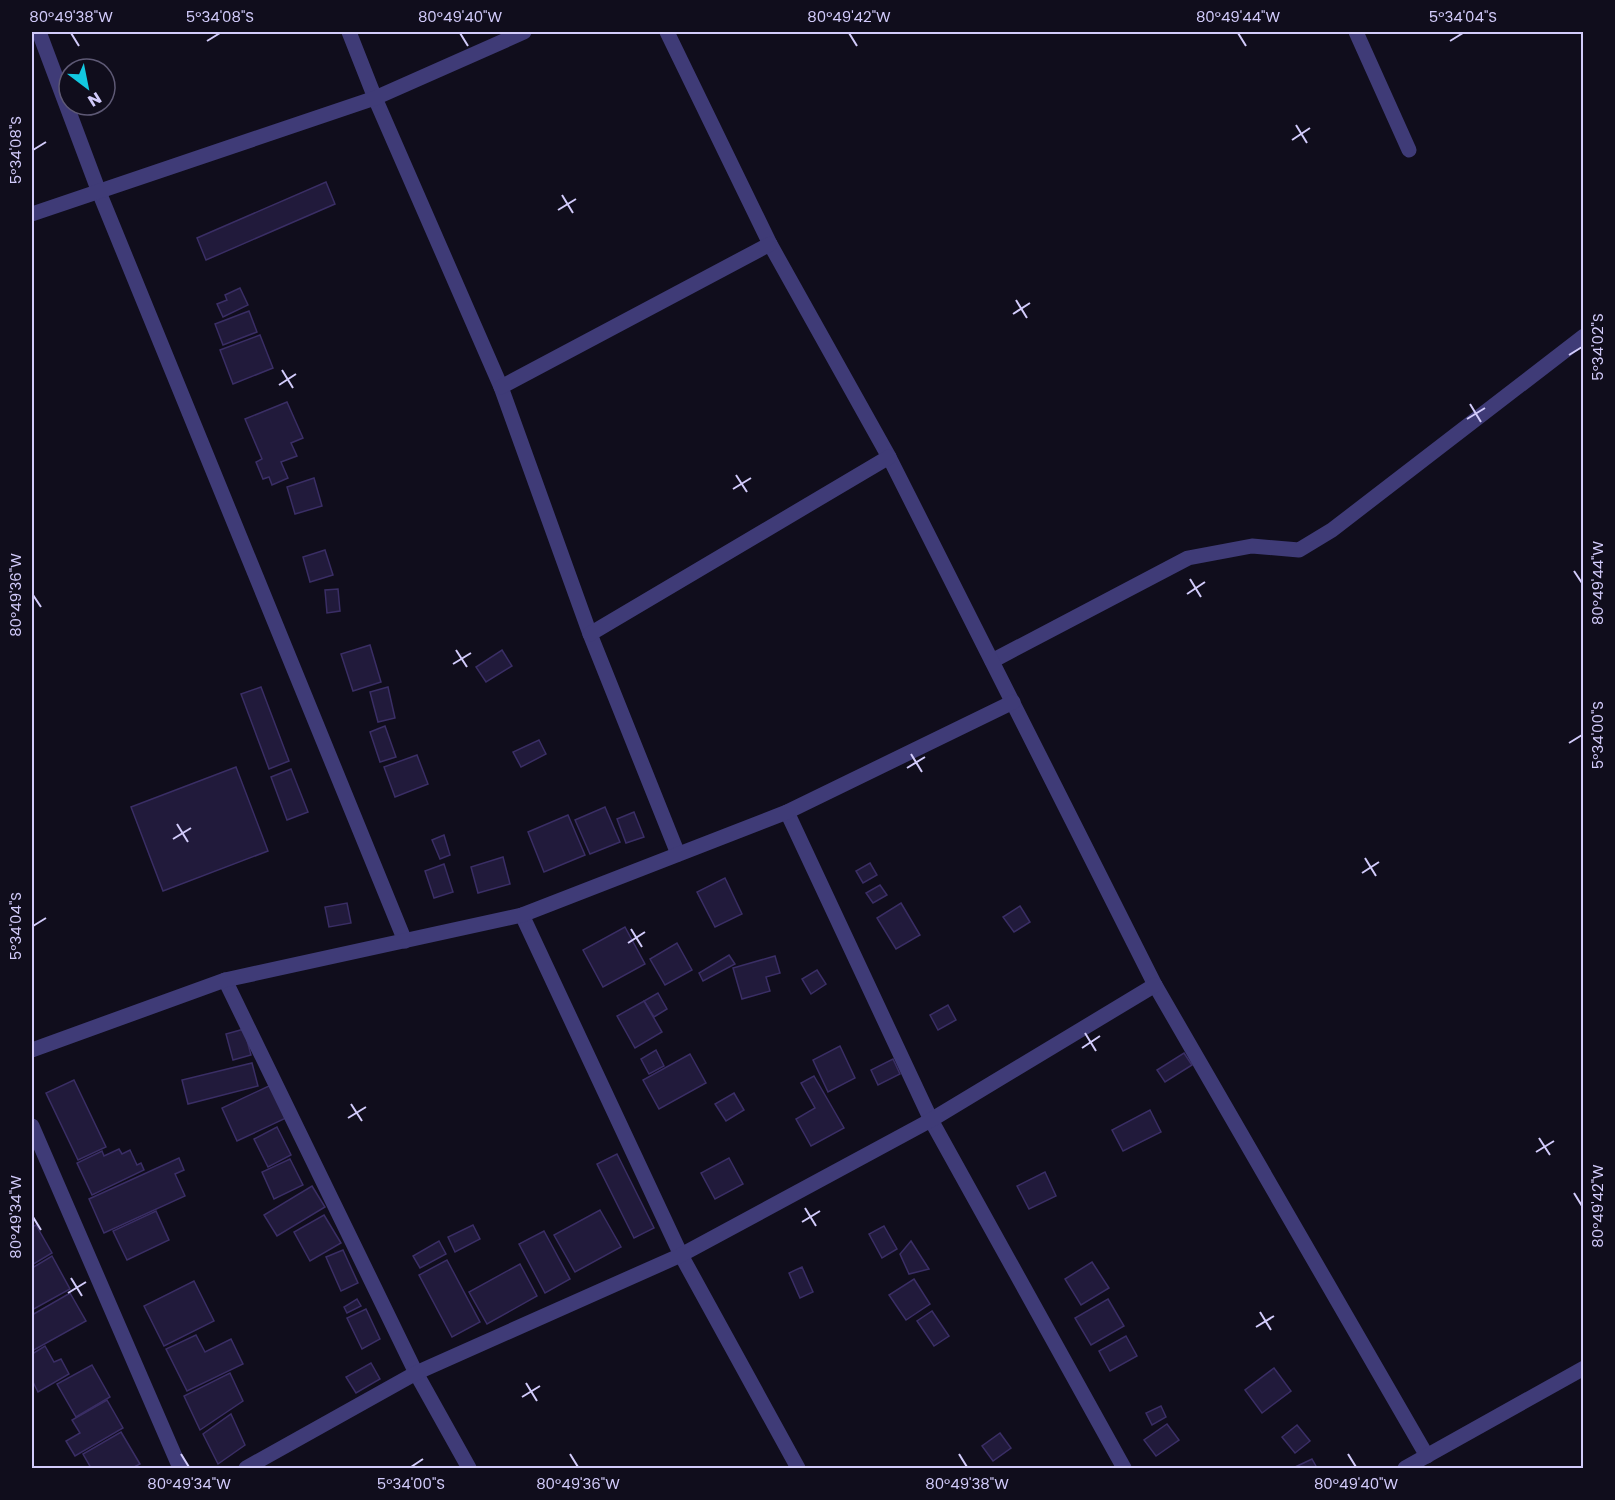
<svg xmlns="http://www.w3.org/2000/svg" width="1615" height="1500" font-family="Poppins,sans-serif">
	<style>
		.building { fill: #211a3b; stroke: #3a2e65; stroke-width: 1.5 }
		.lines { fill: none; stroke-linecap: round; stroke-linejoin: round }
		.service { stroke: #3f3b77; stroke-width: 15 }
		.minor { stroke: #3f3b77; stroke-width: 15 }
		.ticks { fill: none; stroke: #d2cbfb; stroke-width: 2 }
		.neatline { fill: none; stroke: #d2cbfb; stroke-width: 2 }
		.ticks-label { font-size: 15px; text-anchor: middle; fill: #d2cbfb }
	</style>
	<rect width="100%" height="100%" fill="#100d1c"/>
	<g class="building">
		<polygon points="326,182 335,204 206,260 197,238"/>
		<polygon points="240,288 248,305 223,317 217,304 227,300 225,295"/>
		<polygon points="249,311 257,332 223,345 215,324"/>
		<polygon points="260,335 273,368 233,384 220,350"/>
		<polygon points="287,402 303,438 291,443 297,456 281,462 288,478 272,485 269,477 263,479 256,462 262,459 245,419"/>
		<polygon points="314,478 322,506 295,514 287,487"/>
		<polygon points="325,550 333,575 310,582 303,557"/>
		<polygon points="338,589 340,611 327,613 325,590"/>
		<polygon points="370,645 381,682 353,691 341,654"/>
		<polygon points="502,650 512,666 486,682 476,667"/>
		<polygon points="261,687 289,761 269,769 241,694"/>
		<polygon points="388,687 395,718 378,722 370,692"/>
		<polygon points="385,726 396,757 380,762 370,732"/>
		<polygon points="539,740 546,754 521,767 513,752"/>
		<polygon points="417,755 428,784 395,797 384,767"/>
		<polygon points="236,767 268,851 163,891 131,807"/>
		<polygon points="291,769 308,812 287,820 271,777"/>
		<polygon points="605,807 620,842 590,854 575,820"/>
		<polygon points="634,812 644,837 626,843 617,819"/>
		<polygon points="568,815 585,855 544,872 528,832"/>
		<polygon points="444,835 450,855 440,859 432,840"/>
		<polygon points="503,857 510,884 478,893 471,867"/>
		<polygon points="870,863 877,875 863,883 856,871"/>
		<polygon points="444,864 453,892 434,898 425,871"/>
		<polygon points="725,878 742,914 715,927 697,892"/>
		<polygon points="880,885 887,895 873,903 866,893"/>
		<polygon points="347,903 351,923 329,927 325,907"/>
		<polygon points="901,903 920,935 896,949 877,918"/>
		<polygon points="1020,906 1030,922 1014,932 1003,917"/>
		<polygon points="625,927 645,964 603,987 583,950"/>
		<polygon points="677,943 692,970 665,985 650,959"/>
		<polygon points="729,955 735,964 703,981 699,973"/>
		<polygon points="775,956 780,973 766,977 770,991 742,999 733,968"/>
		<polygon points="817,970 826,984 811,994 802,979"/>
		<polygon points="658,993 667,1009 654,1017 644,1001"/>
		<polygon points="644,1001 662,1032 635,1048 617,1016"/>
		<polygon points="948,1005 956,1020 938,1030 930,1015"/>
		<polygon points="244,1029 251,1055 233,1060 226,1034"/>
		<polygon points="840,1046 855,1078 828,1092 813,1060"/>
		<polygon points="656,1050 664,1066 649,1074 641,1059"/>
		<polygon points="1184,1053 1192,1065 1165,1082 1157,1070"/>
		<polygon points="690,1054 706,1083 659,1109 643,1080"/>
		<polygon points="893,1059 900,1074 878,1085 871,1070"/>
		<polygon points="252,1063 258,1086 188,1104 182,1080"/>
		<polygon points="814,1076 844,1128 811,1146 796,1119 815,1108 801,1083"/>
		<polygon points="74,1080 106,1147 78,1160 46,1093"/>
		<polygon points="271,1085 286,1118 237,1141 222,1108"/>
		<polygon points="734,1093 744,1110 726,1121 715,1104"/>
		<polygon points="1150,1110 1161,1132 1123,1151 1112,1130"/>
		<polygon points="277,1127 291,1155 268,1167 254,1139"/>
		<polygon points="119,1149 122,1154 130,1150 137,1165 141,1163 144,1170 92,1195 77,1163 102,1151 104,1156"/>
		<polygon points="617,1154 654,1228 634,1238 597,1164"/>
		<polygon points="179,1158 184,1170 175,1174 185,1196 104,1233 89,1199"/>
		<polygon points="729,1158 743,1184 715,1199 701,1173"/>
		<polygon points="290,1159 303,1185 274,1199 262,1172"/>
		<polygon points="1045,1172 1056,1196 1029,1209 1017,1186"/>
		<polygon points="312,1186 325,1207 277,1236 264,1215"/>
		<polygon points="600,1210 621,1247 575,1272 554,1235"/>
		<polygon points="156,1211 169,1240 127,1260 113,1231"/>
		<polygon points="324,1215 341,1243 310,1261 294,1232"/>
		<polygon points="36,1225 52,1253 32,1265 32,1227"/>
		<polygon points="473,1225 480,1239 455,1252 448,1237"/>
		<polygon points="884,1226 897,1249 882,1258 869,1234"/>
		<polygon points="544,1231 570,1279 545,1293 519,1244"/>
		<polygon points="439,1241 446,1254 420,1268 413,1256"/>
		<polygon points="911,1241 929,1269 909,1274 900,1254"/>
		<polygon points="343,1250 358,1283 341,1291 326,1257"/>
		<polygon points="52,1256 70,1289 32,1310 32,1268"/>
		<polygon points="447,1260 480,1322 452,1337 419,1275"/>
		<polygon points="1092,1262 1109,1288 1081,1305 1065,1279"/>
		<polygon points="520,1264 537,1296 487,1324 469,1292"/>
		<polygon points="802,1267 813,1292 800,1298 789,1273"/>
		<polygon points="914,1279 930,1304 906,1320 889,1295"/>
		<polygon points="194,1281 214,1321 164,1346 144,1306"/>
		<polygon points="70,1293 86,1321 32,1351 32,1315"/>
		<polygon points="357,1299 361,1306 347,1313 344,1307"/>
		<polygon points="1108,1299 1124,1326 1091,1345 1075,1318"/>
		<polygon points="366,1309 380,1339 362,1349 347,1318"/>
		<polygon points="932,1311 949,1336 934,1346 917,1321"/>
		<polygon points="196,1335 205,1352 231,1339 243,1364 187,1391 166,1349"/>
		<polygon points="1126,1336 1137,1356 1110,1371 1099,1351"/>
		<polygon points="45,1346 54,1362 61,1359 69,1374 38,1392 32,1380 32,1354"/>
		<polygon points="371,1363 380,1379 356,1393 346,1377"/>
		<polygon points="92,1365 110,1397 76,1417 57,1384"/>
		<polygon points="1274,1368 1291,1391 1262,1413 1245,1390"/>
		<polygon points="230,1373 243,1401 200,1430 184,1396"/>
		<polygon points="107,1400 123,1428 75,1456 66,1441 80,1433 72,1420"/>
		<polygon points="1161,1406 1166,1417 1152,1425 1146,1413"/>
		<polygon points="231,1414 245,1445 218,1464 203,1434"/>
		<polygon points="1167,1424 1179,1440 1156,1456 1144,1440"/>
		<polygon points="1297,1425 1310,1441 1295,1453 1282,1437"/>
		<polygon points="121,1432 140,1464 132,1468 91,1468 83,1454"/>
		<polygon points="1000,1433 1011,1448 993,1461 982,1446"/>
		<polygon points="1312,1459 1317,1468 1293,1468"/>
	</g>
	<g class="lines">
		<polyline class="service" points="992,661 1188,558 1252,546 1299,550 1332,530 1584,336"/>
		<g class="minor">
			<polyline points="39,32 99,192 405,941"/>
			<polyline points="349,32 375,98 501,387 590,634 678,854"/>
			<polyline points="667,32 770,244 889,457 1155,985 1427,1456"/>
			<polyline points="1356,32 1409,150"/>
			<polyline points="32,214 375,98 524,32"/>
			<polyline points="501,387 770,244"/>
			<polyline points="590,634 889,457"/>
			<polyline points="787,812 931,1120 1124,1468"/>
			<polyline points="522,915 681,1255 798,1468"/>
			<polyline points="225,980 416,1373 469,1468"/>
			<polyline points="32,1050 225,980 522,915 787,812 1013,702"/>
			<polyline points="32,1126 180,1468"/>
			<polyline points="246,1468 416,1373 681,1255 931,1120 1155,985"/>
			<polyline points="1405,1468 1584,1368"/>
		</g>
	</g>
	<path class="ticks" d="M71,33L79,46M460,33L468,46M849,33L857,46M1238,33L1246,46M207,41L220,33M1450,41L1463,33M1296,125L1307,143M1292,140L1310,128M33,150L46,142M562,195L573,213M558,210L576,199M1016,300L1027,318M1013,314L1030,303M1569,355L1582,347M282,370L293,388M279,385L296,374M1470,404L1481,422M1467,419L1485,408M736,475L747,492M733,489L751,478M1574,571L1582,583M1190,579L1201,597M1187,594L1205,582M33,595L41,607M456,650L467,667M453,664L471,653M1569,743L1582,735M911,754L922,772M907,768L925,757M177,824L188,842M173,839L191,828M1365,858L1376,876M1362,873L1379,862M33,926L46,918M631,929L642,947M628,943L645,932M1085,1033L1096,1051M1082,1048L1100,1036M351,1104L362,1121M348,1118L366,1107M1539,1138L1550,1155M1536,1152L1554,1141M1574,1193L1582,1206M805,1208L816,1226M33,1217L41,1230M802,1222L820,1211M71,1278L82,1296M68,1293L86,1282M1260,1312L1271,1330M1256,1327L1274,1316M526,1383L537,1401M522,1397L540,1386M181,1454L189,1467M570,1454L578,1467M959,1454L967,1467M1348,1454L1356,1467M411,1467L423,1459"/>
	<rect width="1615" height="1500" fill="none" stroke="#100d1c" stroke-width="66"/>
	<g transform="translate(87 87) rotate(148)"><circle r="28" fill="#100d1c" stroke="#5e5975" stroke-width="1.5"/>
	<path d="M0-4.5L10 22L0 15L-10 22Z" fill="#12c8e0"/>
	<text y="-9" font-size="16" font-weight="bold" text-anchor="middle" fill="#d2cbfb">N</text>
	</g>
	<rect x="33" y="33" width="1549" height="1434" class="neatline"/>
	<g class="ticks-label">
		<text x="71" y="22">80°49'38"W</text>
		<text x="220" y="22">5°34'08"S</text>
		<text x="460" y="22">80°49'40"W</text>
		<text x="849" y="22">80°49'42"W</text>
		<text x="1238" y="22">80°49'44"W</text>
		<text x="1463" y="22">5°34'04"S</text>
		<text transform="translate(16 150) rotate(-90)" y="5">5°34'08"S</text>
		<text transform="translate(1598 347) rotate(-90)" y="5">5°34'02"S</text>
		<text transform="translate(1598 583) rotate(-90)" y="5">80°49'44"W</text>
		<text transform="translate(16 595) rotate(-90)" y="5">80°49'36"W</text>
		<text transform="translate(1598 735) rotate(-90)" y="5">5°34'00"S</text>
		<text transform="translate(16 926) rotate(-90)" y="5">5°34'04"S</text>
		<text transform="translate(1598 1206) rotate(-90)" y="5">80°49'42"W</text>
		<text transform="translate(16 1217) rotate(-90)" y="5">80°49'34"W</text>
		<text x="189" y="1489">80°49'34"W</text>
		<text x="411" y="1489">5°34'00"S</text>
		<text x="578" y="1489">80°49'36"W</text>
		<text x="967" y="1489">80°49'38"W</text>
		<text x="1356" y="1489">80°49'40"W</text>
	</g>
</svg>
